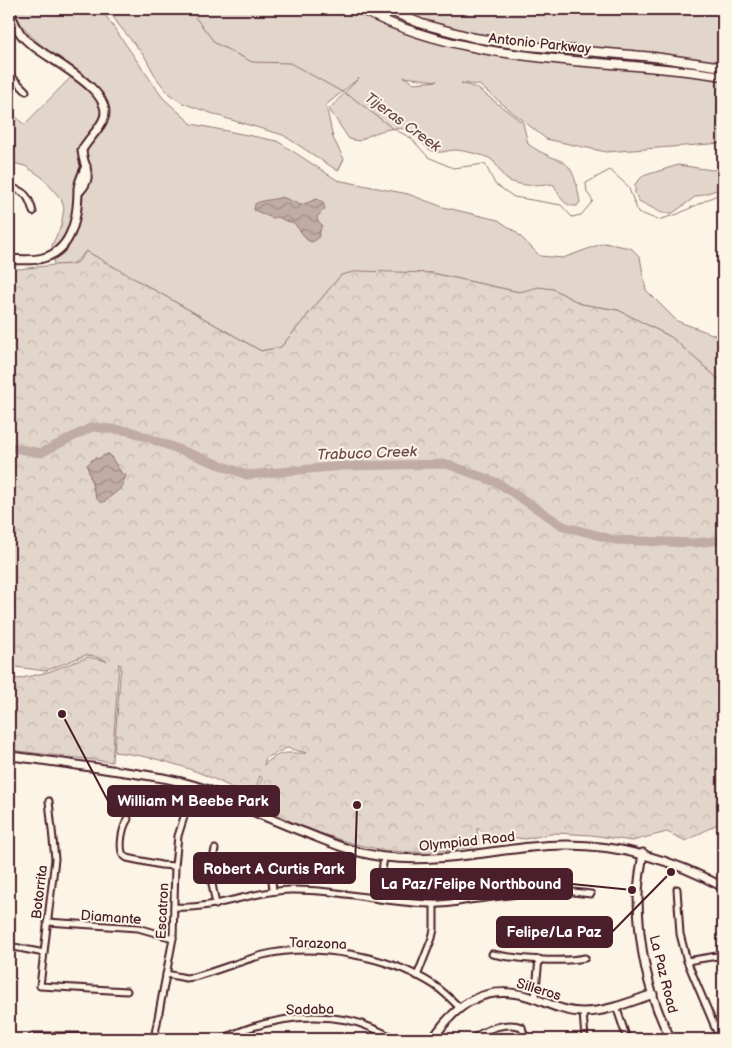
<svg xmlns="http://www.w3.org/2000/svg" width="732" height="1048" font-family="'Balsamiq Sans',sans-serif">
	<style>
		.green { fill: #e2d5ca; stroke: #967a7a; fill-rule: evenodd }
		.forest { fill: url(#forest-crowns); stroke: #967a7a; fill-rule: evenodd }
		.water { fill: url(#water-waves); stroke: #917474 }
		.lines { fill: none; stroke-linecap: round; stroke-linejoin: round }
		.stream { stroke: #917474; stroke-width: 1 }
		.river { stroke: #c0aca5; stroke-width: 9 }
		.street-casing { stroke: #4a1f2b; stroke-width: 9 }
		.secondary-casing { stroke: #4a1f2b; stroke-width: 11 }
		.primary-casing { stroke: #4a1f2b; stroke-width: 11 }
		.street { stroke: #fcf5e5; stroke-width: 5 }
		.secondary { stroke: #fcf5e5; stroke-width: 7 }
		.primary { stroke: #fcf5e5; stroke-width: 8 }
		.labels { text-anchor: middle; stroke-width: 4; stroke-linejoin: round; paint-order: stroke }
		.street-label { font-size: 14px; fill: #4a1f2b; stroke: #fcf5e5 }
		.water-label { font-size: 15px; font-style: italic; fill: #6d4950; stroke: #fcf5e5 }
		.leader { fill: none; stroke: #4a1f2b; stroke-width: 2 }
		.callout-dot { fill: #4a1f2b; stroke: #fcf5e5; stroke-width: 2 }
		.callout { fill: #4a1f2b; stroke: #4a1f2b; stroke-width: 2 }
		.callout-label { font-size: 15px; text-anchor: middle; font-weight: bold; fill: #fff }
	</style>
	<defs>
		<pattern id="forest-crowns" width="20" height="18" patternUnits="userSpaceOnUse" patternTransform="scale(1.25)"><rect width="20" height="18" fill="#e2d5ca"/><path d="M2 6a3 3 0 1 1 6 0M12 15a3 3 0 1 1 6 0" fill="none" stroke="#c3b6ae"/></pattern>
		<pattern id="water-waves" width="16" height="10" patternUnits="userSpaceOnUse" patternTransform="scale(1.25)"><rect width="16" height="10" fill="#c0aca5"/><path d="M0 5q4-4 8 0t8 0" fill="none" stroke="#9e8b87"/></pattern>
	</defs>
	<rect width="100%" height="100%" fill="#fcf5e5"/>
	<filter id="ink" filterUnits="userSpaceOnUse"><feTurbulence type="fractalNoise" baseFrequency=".02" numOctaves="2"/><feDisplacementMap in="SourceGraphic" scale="10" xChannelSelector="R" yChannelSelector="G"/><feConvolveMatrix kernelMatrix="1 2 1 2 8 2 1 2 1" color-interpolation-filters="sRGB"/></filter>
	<g filter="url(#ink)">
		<g class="green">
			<path d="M13,9H101L163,98L192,124L277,141L337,180L408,194L443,207L498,220L516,232L540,256L563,258L604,243L631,248L640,257L646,290L677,321L723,338V383L671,337L618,310L581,304L553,289L519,292L432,273L341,275L281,347L261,351L86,251C73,266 74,264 54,265L52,245L61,226L64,208L61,199L42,177L25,166L9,162V109L24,125L77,71C51,52 27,40 13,9Z"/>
			<path d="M108,9H723V143L606,152L546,139L479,85L461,83L477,88L523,123L528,144C563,169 571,149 580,202L577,206C563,207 559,195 554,185C547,183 542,185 535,185C528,186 519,184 512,182C500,179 500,164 489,158C483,155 462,150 455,150C449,150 443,153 436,152C425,150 421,140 413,133C399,122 372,133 359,141L349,139L329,109L359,78L326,105L333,138L344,159L338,171L283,135L228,119L182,103L169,94L157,79L145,57L118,24ZM404,77L437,81L414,83Z"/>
			<polygon points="678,165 712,170 723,169 723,188 695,197 673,213 662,213 639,201 635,193 635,184 643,176"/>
		</g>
		<path class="forest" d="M86,251L261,351L281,347L341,275L358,271L432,273L519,292L539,287L553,289L581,304L618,310L671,337L723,383V821L686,841L667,832L632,841L591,835L556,833L525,839L486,834L477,828L479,846C454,850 428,853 403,852C350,848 298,827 252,802L262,778L260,776L253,795C234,790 218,780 200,773C172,762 144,755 114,752L121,665L118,664L119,665L112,762L9,750V676L18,679L48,672L88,657L107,661L94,656L86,655L45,671L9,666V268L19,269L54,265L73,264L78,262ZM109,454L122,474L126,476L123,481L94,492L88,468L95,457L97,459ZM287,748L307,753C287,754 281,749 264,765L266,758Z"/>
		<g class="water">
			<path d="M282,197L301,205L317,199L323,202L325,209L317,217L318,221L322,225C319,231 321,240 311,242L307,240L294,223L286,221L278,217L272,218L254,210L255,204C260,200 274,200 282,197Z"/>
			<polygon points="109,454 122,474 126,475 121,488 104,502 100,502 96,498 87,465 95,457 97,459"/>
		</g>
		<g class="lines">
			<polyline class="stream" points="189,9 215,43 252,62 290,63 353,98 392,128 411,138 428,157 453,168 485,164 495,184 514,197 561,205 572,217 581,215 593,201 587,192 586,183 610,170 628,186 638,212 658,220 678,214 723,192"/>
			<polyline class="river" points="9,447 41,453 92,427 130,431 247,475 341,466 447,464 498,483 563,526 615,540 694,543 723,540"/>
			<defs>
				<g id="street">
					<polyline points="9,74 26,91"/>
					<path d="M9,187C25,191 29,196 33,212"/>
					<polyline points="49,801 55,859 40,986 127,991"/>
					<path d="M128,819C122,828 119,846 123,855L127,858L161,865L175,866"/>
					<polyline points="215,849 210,873 216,905"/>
					<polyline points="271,870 273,891"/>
					<polyline points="677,889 680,934 687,961 720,1039"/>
					<polyline points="378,899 384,857"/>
					<path d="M174,907C216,910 250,891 290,890C337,889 384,903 431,904C443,905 457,902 469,900C493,897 517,894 541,891L555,890L591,894"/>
					<polyline points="47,922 138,928 173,938"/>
					<polyline points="9,946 44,953"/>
					<path d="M492,954C517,959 560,963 585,958"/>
					<polyline points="687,961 723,955"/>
					<path d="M166,974L186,978L194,977C217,971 240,961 263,955C315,942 389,956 434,985C443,991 452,1000 460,1008"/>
					<polyline points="417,976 432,938 434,929 434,904"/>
					<polyline points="535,998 539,959"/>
					<polyline points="616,1006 627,1039"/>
					<polyline points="583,1012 585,1039"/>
					<polyline points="714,1026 723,1023"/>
					<path d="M30,1039L33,1036C68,1036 102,1035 136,1039"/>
					<polyline points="154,1039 173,938 175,866 178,836 194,785"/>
					<path d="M222,1039C261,1021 304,1012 347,1020C364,1023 381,1032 397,1039"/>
					<path d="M473,1039C485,1029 506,1021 522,1027L525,1039"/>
				</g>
				<g id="secondary">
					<path d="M9,9C13,20 17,31 25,39C42,57 114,88 104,118C100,129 88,139 82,150C83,167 95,176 79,192"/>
					<path d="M9,259C20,260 32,261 43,258C74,250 78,214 78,188C79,181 83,173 86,166"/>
					<path d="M9,756C39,759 69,764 98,768C138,774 179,778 216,793C223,796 229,800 236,804C259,814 282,824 306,833C331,843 357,854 385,857C434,863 482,852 531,847C600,839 663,854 723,887"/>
					<path d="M643,853C641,867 638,882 638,896C638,943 648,997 671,1039"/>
					<path d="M433,1039C458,1000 490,982 536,999C551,1005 566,1012 583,1012C606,1012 631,1002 653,994"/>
				</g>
				<g id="primary">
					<path d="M360,9C471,67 602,57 723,76"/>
					<polyline points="386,9 422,24 475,38 528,46 654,57 723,67"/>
				</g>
			</defs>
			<use href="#street" class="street-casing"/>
			<use href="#secondary" class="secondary-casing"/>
			<use href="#primary" class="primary-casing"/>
			<use href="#street" class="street"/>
			<use href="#secondary" class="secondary"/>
			<use href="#primary" class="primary"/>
		</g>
	</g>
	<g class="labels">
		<g class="street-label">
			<text transform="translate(540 43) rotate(6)" y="5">Antonio Parkway</text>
			<text transform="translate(467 841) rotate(-6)" y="5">Olympiad Road</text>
			<text transform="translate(39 892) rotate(-83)" y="5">Botorrita</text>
			<text transform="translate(162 911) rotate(-87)" y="5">Escatron</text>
			<text transform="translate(111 917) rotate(4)" y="5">Diamante</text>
			<text transform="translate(318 943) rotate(2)" y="5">Tarazona</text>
			<text transform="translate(664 974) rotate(76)" y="5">La Paz Road</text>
			<text transform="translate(539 989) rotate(17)" y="5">Silleros</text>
			<text transform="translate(310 1009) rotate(-1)" y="5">Sadaba</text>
		</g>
		<g class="water-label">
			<text transform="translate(403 122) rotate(36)" y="5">Tijeras Creek</text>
			<text transform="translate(367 453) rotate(-2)" y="5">Trabuco Creek</text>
		</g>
	</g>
	<path class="leader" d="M62 714L108 801M357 805L355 868M632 890L572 884M671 872L612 932"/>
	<g class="callout-dot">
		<circle cx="62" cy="714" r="5"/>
		<circle cx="357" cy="805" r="5"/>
		<circle cx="632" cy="890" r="5"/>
		<circle cx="671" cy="872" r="5"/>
	</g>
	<g class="callout">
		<rect x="108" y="786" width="171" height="30" rx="5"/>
		<rect x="194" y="853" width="161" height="30" rx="5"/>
		<rect x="371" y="869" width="201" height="30" rx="5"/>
		<rect x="497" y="917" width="115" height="30" rx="5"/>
	</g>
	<g class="callout-label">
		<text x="193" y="806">William M Beebe Park</text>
		<text x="274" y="874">Robert A Curtis Park</text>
		<text x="471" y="889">La Paz/Felipe Northbound</text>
		<text x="554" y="937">Felipe/La Paz</text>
	</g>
	<rect width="732" height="1048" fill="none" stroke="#fcf5e5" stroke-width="30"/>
	<rect x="15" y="15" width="702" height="1018" fill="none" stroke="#4a1f2b" stroke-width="2" filter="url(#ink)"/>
</svg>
